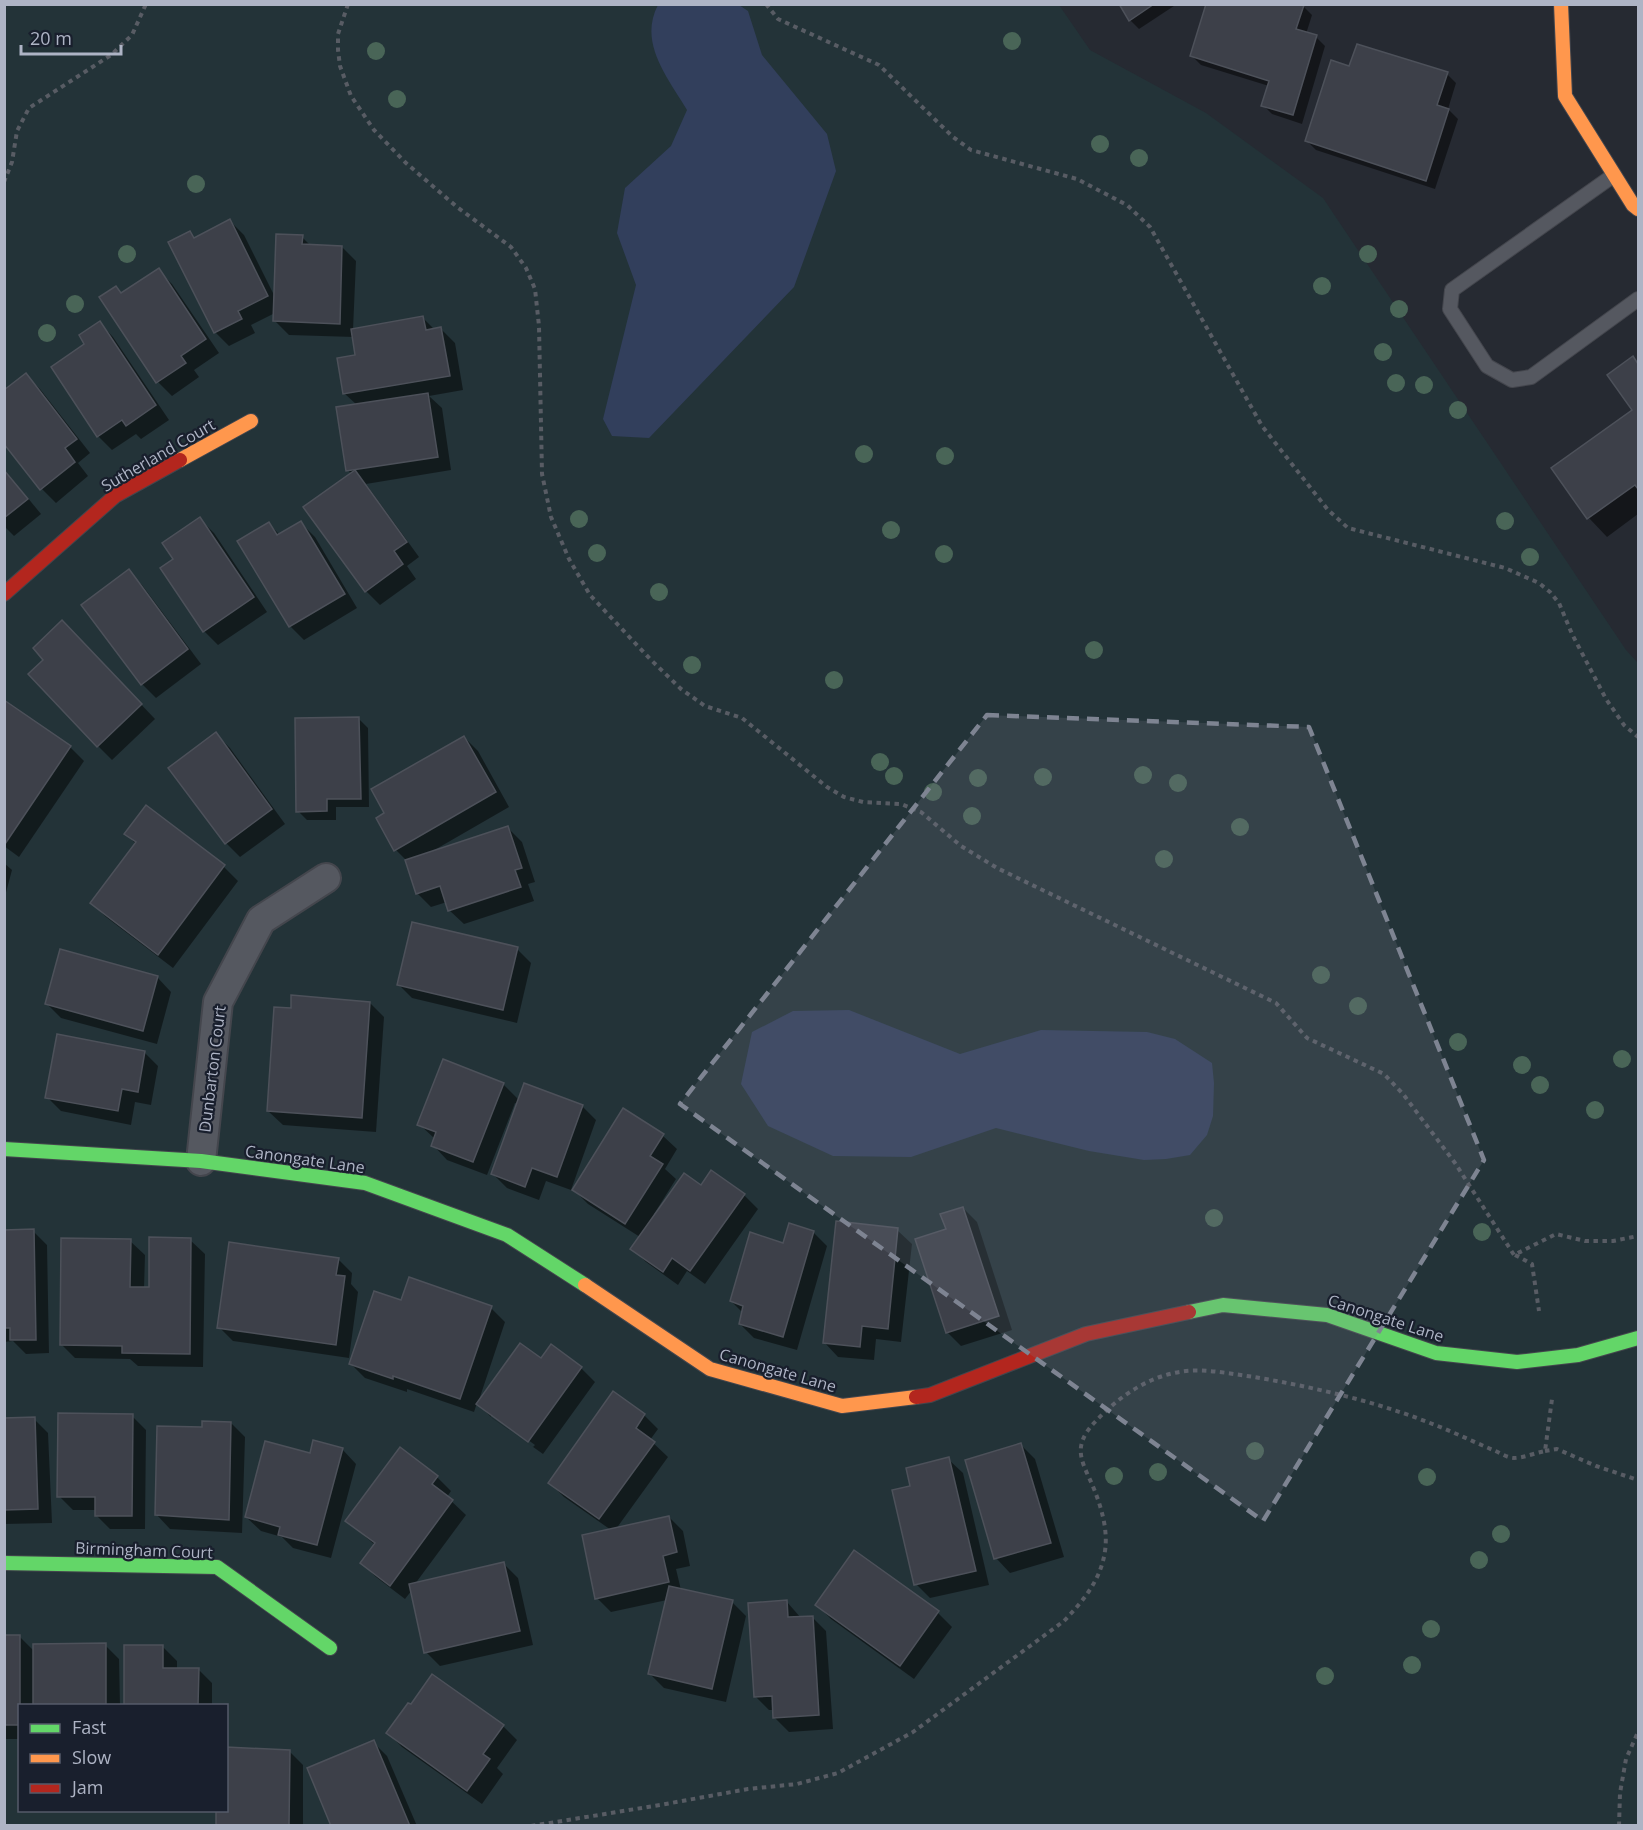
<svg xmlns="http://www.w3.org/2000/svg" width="1643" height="1830" font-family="'Open Sans',sans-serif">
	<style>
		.green { fill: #233338; fill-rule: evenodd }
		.water { fill: #323f5c }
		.shadow { fill: #0007; fill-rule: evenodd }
		.building { fill: #3d4049; stroke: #4d515a; stroke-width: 1.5 }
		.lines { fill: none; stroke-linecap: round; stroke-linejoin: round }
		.lane-casing { stroke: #44464d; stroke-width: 16 }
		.street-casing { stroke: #44464d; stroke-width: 32 }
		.fast-casing { stroke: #44464d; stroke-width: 16 }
		.slow-casing { stroke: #44464d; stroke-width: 16 }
		.jam-casing { stroke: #44464d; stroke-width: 16 }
		.path { stroke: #585c64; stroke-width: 4; stroke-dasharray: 4.5 4.5; stroke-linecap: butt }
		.lane { stroke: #555860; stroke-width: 14 }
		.street { stroke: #555860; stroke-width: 28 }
		.fast { stroke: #63d668; stroke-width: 14 }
		.slow { stroke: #ff974d; stroke-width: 14 }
		.jam { stroke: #b3261e; stroke-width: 14 }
		.tree { fill: #496557 }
		.marked { fill: #7e8492; fill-opacity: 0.2; stroke: #7e8492; stroke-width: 4.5; stroke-dasharray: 12 8; stroke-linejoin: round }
		.labels { text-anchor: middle; stroke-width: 4.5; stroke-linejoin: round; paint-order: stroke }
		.street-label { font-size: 16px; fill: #aeb4c5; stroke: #191f2d }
	</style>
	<rect width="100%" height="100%" fill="#262a32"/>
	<path class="green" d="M5,5H1059L1090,50L1206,113L1323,198L1626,650L1638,663V1825L5,1826ZM20,1706H226V1810H20Z"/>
	<g class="water">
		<path d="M658,5H739L748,11L762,55L827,134L836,171L794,287L649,438L612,436L603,419L636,285L617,233L625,188L671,146L687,110C668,78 638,43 658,5Z"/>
		<polygon points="849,1010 960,1054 1041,1030 1147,1032 1175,1039 1212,1063 1214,1083 1213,1116 1207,1135 1190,1155 1166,1159 1144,1160 1089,1151 996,1128 911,1157 833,1156 768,1126 741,1084 752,1032 793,1011"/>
	</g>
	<g class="shadow">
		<polygon points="1120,4 1177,4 1139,29 1130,20"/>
		<polygon points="1208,4 1298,4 1303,6 1312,15 1306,34 1316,37 1325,46 1302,124 1272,114 1263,105 1269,86 1201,65 1192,56"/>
		<polygon points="1350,68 1447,74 1456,83 1448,109 1458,119 1435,189 1316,150 1307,141"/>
		<polygon points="230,221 244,235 276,299 302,237 311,246 342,247 356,261 353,330 423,318 435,330 441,329 455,343 463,390 429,396 442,408 451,470 366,484 419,557 407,566 416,579 380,605 366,591 351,474 348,470 357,405 345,394 357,356 354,337 289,335 275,321 275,313 251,325 255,333 229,346 215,332 190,233 195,238"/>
		<polygon points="158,270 172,284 219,353 194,370 199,377 172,396 158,382 116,288 122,294"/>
		<polygon points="100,323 113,337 169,420 141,439 136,434 112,450 98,436 86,345"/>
		<polygon points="1633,358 1638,364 1638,514 1607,537 1589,518 1554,469 1634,411"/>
		<polygon points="26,375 40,389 90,453 78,463 88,476 56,503 42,489"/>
		<polygon points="4,469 41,514 14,536 4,526"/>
		<polygon points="200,519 214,533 267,612 218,645 204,631 162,568 175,560"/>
		<polygon points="301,523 315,537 357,608 304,640 290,626 269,524 280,535"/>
		<polygon points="128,571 142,585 201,664 156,698 142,684"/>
		<polygon points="76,636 155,719 112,760 98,746"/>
		<polygon points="4,702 70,747 84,761 19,857 4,846"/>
		<polygon points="359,719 368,728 369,807 336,807 336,820 307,820 298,811"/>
		<polygon points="216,734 230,748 285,824 240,857 226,843"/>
		<polygon points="464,737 478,751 509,807 431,852 508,828 522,842 535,882 528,884 534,901 464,924 449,910 447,902 431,907 417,893 407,861 396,850 386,814"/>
		<polygon points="146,807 224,867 238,881 173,968 106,917 92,903 136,844 126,834"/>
		<polygon points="4,863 12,870 4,900"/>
		<polygon points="517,949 531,963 517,1023 412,998 398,984"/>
		<polygon points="157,977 171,992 157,1044 61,1018 47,1004"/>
		<polygon points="370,1003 384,1017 376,1132 283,1125 268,1111 292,1009"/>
		<polygon points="144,1052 158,1066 151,1105 135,1102 131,1125 61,1111 47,1097"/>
		<polygon points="503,1084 519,1100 582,1106 596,1120 571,1190 546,1181 539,1200 507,1188 493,1174 518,1104 515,1103 487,1175 447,1160 433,1145 435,1139 419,1124"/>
		<polygon points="624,1110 663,1136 677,1149 665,1169 676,1179 654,1214 656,1215 701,1187 711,1172 744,1195 758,1209 705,1284 687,1271 678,1285 646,1262 632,1248 640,1237 588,1204 574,1190"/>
		<polygon points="963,1208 977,1222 1012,1330 961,1346 947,1332"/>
		<polygon points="897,1230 912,1244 901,1342 876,1339 874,1360 838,1357 824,1342"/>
		<polygon points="4,1231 33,1231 47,1245 49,1353 26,1354 13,1341 4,1342"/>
		<polygon points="813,1232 827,1246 797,1350 754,1338 740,1324 743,1313 731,1301 784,1244"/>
		<polygon points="190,1240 205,1254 203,1367 138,1366 130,1359 75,1358 61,1344 130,1241 145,1255 144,1289 150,1289"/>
		<polygon points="338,1259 352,1273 351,1284 358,1292 349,1358 233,1341 219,1327"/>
		<path d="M402,1302L491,1308L505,1322L478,1403L581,1368L595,1382L543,1454L492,1418L477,1403L474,1412L407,1389V1392L365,1378L351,1364ZM491,1413L535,1445L533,1447L491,1417Z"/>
		<polygon points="613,1393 644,1415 658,1429 650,1440 668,1457 616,1529 669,1517 683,1531 690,1566 676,1569 681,1590 732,1602 746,1616 726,1702 664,1688 650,1674 667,1600 611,1612 597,1598 611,1530 564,1497 550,1483"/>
		<polygon points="132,1416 146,1430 145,1529 110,1529 96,1515 96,1510 73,1510 59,1496"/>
		<polygon points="34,1419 48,1433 52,1523 4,1524 4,1420"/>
		<polygon points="231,1423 245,1437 242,1533 170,1529 156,1514 204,1429"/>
		<polygon points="1021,1445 1035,1459 1064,1557 1010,1573 996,1558"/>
		<polygon points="342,1449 356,1464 331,1558 293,1548 282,1537 261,1531 246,1517 311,1455"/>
		<polygon points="948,1459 963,1473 989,1585 930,1598 916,1584"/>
		<polygon points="437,1477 451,1491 447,1497 466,1515 415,1584 504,1564 518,1578 533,1645 440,1666 426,1652 412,1590 405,1599 376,1577 362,1563 375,1545 347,1521"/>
		<polygon points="787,1602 801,1618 812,1617 826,1631 833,1729 789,1732 775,1718 774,1710 769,1710 755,1696"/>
		<polygon points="817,1605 938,1613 952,1627 914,1679 831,1619"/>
		<polygon points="4,1637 20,1637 34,1651 105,1645 119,1659 120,1706 20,1706 20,1739 4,1739"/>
		<polygon points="163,1647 177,1661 177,1669 198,1669 212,1683 212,1706 126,1706"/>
		<polygon points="503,1726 517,1740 497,1768 503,1774 482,1804 402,1747 388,1733"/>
		<polygon points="373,1742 387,1756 417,1826 333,1826"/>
		<polygon points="289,1751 303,1765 303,1826 217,1826 226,1810"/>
	</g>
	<g class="building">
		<polygon points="1119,4 1154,4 1129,21"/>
		<polygon points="1206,4 1304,5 1296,29 1317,35 1293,115 1261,106 1269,81 1190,56"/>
		<polygon points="1357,44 1448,72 1437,105 1449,109 1426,181 1305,141 1331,60 1349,66"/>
		<polygon points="230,219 268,296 238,311 242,319 214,333 168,242 190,231 194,238"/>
		<polygon points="276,234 303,235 302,244 342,246 340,324 273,321"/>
		<polygon points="159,268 206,339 181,356 186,363 156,383 99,297 116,286 121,293"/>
		<polygon points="423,316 426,330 441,327 450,376 343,394 337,358 355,355 351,329"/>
		<polygon points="100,321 156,405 126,426 122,420 97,437 51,367 84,344 79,335"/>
		<polygon points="1633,356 1638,364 1638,489 1635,485 1587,519 1551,468 1632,410 1607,375"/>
		<polygon points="26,373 77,439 65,448 75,462 40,490 4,444 4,390"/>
		<polygon points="428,393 438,457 346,471 336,407"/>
		<polygon points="4,470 28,499 4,518"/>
		<polygon points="355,470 407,542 394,551 403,564 365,592 303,507"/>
		<polygon points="200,517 254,597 203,632 160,568 173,559 162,543"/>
		<polygon points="301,521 345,594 289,627 237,541 269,522 277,535"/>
		<polygon points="129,569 188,649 141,685 81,605"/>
		<polygon points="62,620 142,704 97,747 28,674 43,660 33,648"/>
		<polygon points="4,700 71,746 5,844 4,843"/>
		<polygon points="359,717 361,799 327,799 327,811 296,812 295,718"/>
		<polygon points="216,732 272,809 225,844 168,768"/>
		<polygon points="464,736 496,792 394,851 376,818 384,813 371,789"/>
		<polygon points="146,805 225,865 158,955 90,903 136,842 124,834"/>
		<polygon points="508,826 522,868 515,870 521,887 448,911 440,886 416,894 405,860"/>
		<polygon points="412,922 518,947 503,1010 397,985"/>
		<polygon points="60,949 158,976 143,1031 45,1004"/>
		<polygon points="291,995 370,1002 362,1118 267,1111 274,1007 291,1008"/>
		<polygon points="57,1034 145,1051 138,1092 122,1089 118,1111 45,1098"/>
		<polygon points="443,1059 504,1083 473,1162 431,1146 436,1132 417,1125"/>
		<polygon points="524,1083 583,1105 557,1177 532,1168 525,1187 491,1174"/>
		<polygon points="623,1108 664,1134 650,1156 663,1164 625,1224 572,1190"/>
		<polygon points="711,1170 745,1194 690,1271 672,1258 663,1272 630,1249 684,1173 701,1185"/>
		<polygon points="963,1207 999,1316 946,1333 915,1239 946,1229 940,1214"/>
		<polygon points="836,1221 898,1228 888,1329 862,1326 860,1347 823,1343"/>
		<polygon points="789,1223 814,1231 783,1337 739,1324 743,1306 730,1301 750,1232 783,1243"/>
		<polygon points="34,1229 36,1340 10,1340 10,1328 4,1328 4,1230"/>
		<polygon points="149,1237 191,1238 190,1354 122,1353 122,1346 60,1345 61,1238 131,1239 130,1287 149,1287"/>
		<polygon points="229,1242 339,1258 336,1275 345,1276 336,1345 217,1328"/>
		<polygon points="409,1277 492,1306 460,1399 393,1376 393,1379 349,1364 374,1291 401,1300"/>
		<polygon points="520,1343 541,1358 551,1344 582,1367 528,1442 476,1404"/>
		<polygon points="613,1391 645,1414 636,1428 655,1442 599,1519 548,1483"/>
		<polygon points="58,1413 133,1414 132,1516 95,1516 95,1497 57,1497"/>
		<polygon points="35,1417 38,1509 4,1510 4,1418"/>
		<polygon points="202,1421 231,1422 229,1520 155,1515 157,1426 202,1427"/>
		<polygon points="313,1440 343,1448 317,1545 278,1535 280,1527 245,1517 265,1441 310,1453"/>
		<polygon points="1021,1443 1051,1543 994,1559 965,1460"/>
		<polygon points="400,1447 438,1476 432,1484 453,1500 390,1586 360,1563 375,1543 345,1521"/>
		<polygon points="949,1457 976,1571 914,1585 892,1490 910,1486 906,1468"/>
		<polygon points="669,1516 677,1552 663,1556 669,1582 595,1599 582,1535"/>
		<polygon points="854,1550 939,1611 900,1666 815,1605"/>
		<polygon points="504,1562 520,1631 424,1653 409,1584"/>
		<polygon points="669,1586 733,1600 712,1689 648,1674"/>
		<polygon points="787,1600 788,1617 813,1616 819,1715 773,1718 772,1696 754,1697 748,1603"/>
		<rect x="4" y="1635" width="16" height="90"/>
		<polygon points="106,1643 106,1706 33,1706 33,1644"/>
		<polygon points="124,1645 163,1645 163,1668 199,1668 198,1706 124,1706"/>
		<polygon points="432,1674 504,1725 483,1754 490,1759 467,1791 386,1733 408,1703 411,1704"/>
		<polygon points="374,1740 410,1826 331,1826 307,1768"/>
		<polygon points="226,1747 290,1750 289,1826 216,1826 216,1810 226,1810"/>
	</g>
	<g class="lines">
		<defs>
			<polyline id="lane" points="1614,175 1452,290 1450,309 1487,366 1512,380 1531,377 1638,299"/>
			<polyline id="street" points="201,1161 218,1002 261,920 326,878"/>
			<g id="fast">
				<polyline points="4,1149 201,1161 365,1183 507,1235 585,1285"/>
				<polyline points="1189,1312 1223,1305 1327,1315 1436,1353 1517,1362 1578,1355 1638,1338"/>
				<polyline points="4,1563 217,1567 330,1648"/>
			</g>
			<g id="slow">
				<polyline points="1561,4 1565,96 1633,205 1638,209"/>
				<polyline points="180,460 251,421"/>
				<polyline points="585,1285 710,1369 842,1406 916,1397"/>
			</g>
			<g id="jam">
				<polyline points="4,594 115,496 180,460"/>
				<polyline points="916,1397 930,1395 1086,1334 1189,1312"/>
			</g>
		</defs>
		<use href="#lane" class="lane-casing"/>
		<use href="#street" class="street-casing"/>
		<use href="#fast" class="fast-casing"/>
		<use href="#slow" class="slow-casing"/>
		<use href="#jam" class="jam-casing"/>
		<g class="path">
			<polyline points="348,4 338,34 338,50 340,66 351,96 374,130 406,163 457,207 511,247 526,268 535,289 539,326 542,474 551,517 569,559 590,595 650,659 681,689 705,706 742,718 827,787 844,797 863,802 901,804 921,812 961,846 997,868 1276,1003 1307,1038 1384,1074 1403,1094 1455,1163 1514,1255 1556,1234 1585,1241 1613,1241 1638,1236"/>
			<polyline points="766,4 778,19 879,65 953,137 971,150 1077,179 1127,205 1150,227 1262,426 1328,510 1348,528 1505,568 1539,583 1550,592 1559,603 1572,634 1606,699 1624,725 1638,737"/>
			<polyline points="4,182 12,162 17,131 29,108 111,55 132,35 146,4"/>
			<polyline points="1515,1255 1532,1264 1539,1311"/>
			<polyline points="1545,1451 1557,1449 1596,1466 1638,1480"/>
			<path d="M531,1826L660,1805L748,1789L797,1784L838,1773L913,1732L1064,1621C1083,1601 1101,1580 1105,1551C1108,1531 1102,1509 1094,1489C1084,1464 1070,1449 1094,1423C1118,1397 1149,1375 1186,1371C1209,1369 1232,1374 1254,1377C1313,1387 1374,1401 1430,1423C1451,1431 1472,1441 1493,1450C1499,1452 1507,1458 1514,1458C1523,1458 1535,1453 1545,1451L1552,1399"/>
			<polyline points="1619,1826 1620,1793 1626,1759 1638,1732"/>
		</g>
		<use href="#lane" class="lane"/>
		<use href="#street" class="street"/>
		<use href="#fast" class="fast"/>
		<use href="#slow" class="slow"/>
		<use href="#jam" class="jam"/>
	</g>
	<g class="tree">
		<circle cx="1012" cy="41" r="9"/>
		<circle cx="376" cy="51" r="9"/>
		<circle cx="397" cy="99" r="9"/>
		<circle cx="1100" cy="144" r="9"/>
		<circle cx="1139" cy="158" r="9"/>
		<circle cx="196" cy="184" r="9"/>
		<circle cx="127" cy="254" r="9"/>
		<circle cx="1368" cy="254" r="9"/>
		<circle cx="1322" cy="286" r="9"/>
		<circle cx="75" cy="304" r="9"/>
		<circle cx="1399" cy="309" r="9"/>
		<circle cx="47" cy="333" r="9"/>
		<circle cx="1383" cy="352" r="9"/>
		<circle cx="1396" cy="383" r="9"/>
		<circle cx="1424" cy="385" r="9"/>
		<circle cx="1458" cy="410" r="9"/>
		<circle cx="864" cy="454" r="9"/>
		<circle cx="945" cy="456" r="9"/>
		<circle cx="579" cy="519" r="9"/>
		<circle cx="1505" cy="521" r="9"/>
		<circle cx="891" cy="530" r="9"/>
		<circle cx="597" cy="553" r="9"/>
		<circle cx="944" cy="554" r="9"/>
		<circle cx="1530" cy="557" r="9"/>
		<circle cx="659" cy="592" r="9"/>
		<circle cx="1094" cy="650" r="9"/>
		<circle cx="692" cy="665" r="9"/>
		<circle cx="834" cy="680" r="9"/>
		<circle cx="880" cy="762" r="9"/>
		<circle cx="1143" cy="775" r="9"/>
		<circle cx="894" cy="776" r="9"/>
		<circle cx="1043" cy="777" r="9"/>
		<circle cx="978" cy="778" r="9"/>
		<circle cx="1178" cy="783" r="9"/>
		<circle cx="933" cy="792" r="9"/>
		<circle cx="972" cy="816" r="9"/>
		<circle cx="1240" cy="827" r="9"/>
		<circle cx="1164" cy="859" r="9"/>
		<circle cx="1321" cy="975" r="9"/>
		<circle cx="1358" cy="1006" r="9"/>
		<circle cx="1458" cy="1042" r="9"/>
		<circle cx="1622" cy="1059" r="9"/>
		<circle cx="1522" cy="1065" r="9"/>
		<circle cx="1540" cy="1085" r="9"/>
		<circle cx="1595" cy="1110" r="9"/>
		<circle cx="1214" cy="1218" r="9"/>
		<circle cx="1482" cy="1232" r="9"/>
		<circle cx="1255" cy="1451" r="9"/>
		<circle cx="1158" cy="1472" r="9"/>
		<circle cx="1114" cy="1476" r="9"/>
		<circle cx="1427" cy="1477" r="9"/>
		<circle cx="1501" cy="1534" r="9"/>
		<circle cx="1479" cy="1560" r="9"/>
		<circle cx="1431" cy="1629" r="9"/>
		<circle cx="1412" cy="1665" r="9"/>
		<circle cx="1325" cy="1676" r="9"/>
	</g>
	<path class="marked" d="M987,715L1309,727L1484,1160L1263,1521L680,1104Z"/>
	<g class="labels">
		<g class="street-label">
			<text transform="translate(158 455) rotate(-30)" y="6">Sutherland Court</text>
			<text transform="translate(212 1069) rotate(-83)" y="6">Dunbarton Court</text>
			<text transform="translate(305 1159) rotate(8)" y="6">Canongate Lane</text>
			<text transform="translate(1386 1318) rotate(18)" y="6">Canongate Lane</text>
			<text transform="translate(778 1370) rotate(16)" y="6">Canongate Lane</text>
			<text transform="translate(144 1550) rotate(2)" y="6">Birmingham Court</text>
		</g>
	</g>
	<rect width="1643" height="1830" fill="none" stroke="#aeb4c5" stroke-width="12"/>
	<rect x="18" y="1704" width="210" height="108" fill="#191f2d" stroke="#555b6a" stroke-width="1.5"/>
	<rect x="30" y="1724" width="30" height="9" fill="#63d668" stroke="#555b6a" stroke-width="1.5"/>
	<text x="72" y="1734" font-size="18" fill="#aeb4c5">Fast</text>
	<rect x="30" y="1754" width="30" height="9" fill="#ff974d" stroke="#555b6a" stroke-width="1.5"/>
	<text x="72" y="1764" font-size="18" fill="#aeb4c5">Slow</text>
	<rect x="30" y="1784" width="30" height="9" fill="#b3261e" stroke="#555b6a" stroke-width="1.5"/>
	<text x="72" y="1794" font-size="18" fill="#aeb4c5">Jam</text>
	<path d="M21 45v9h100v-9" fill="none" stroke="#aeb4c5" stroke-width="3"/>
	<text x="30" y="45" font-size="18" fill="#aeb4c5" stroke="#191f2d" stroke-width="4.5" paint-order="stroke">20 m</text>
</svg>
